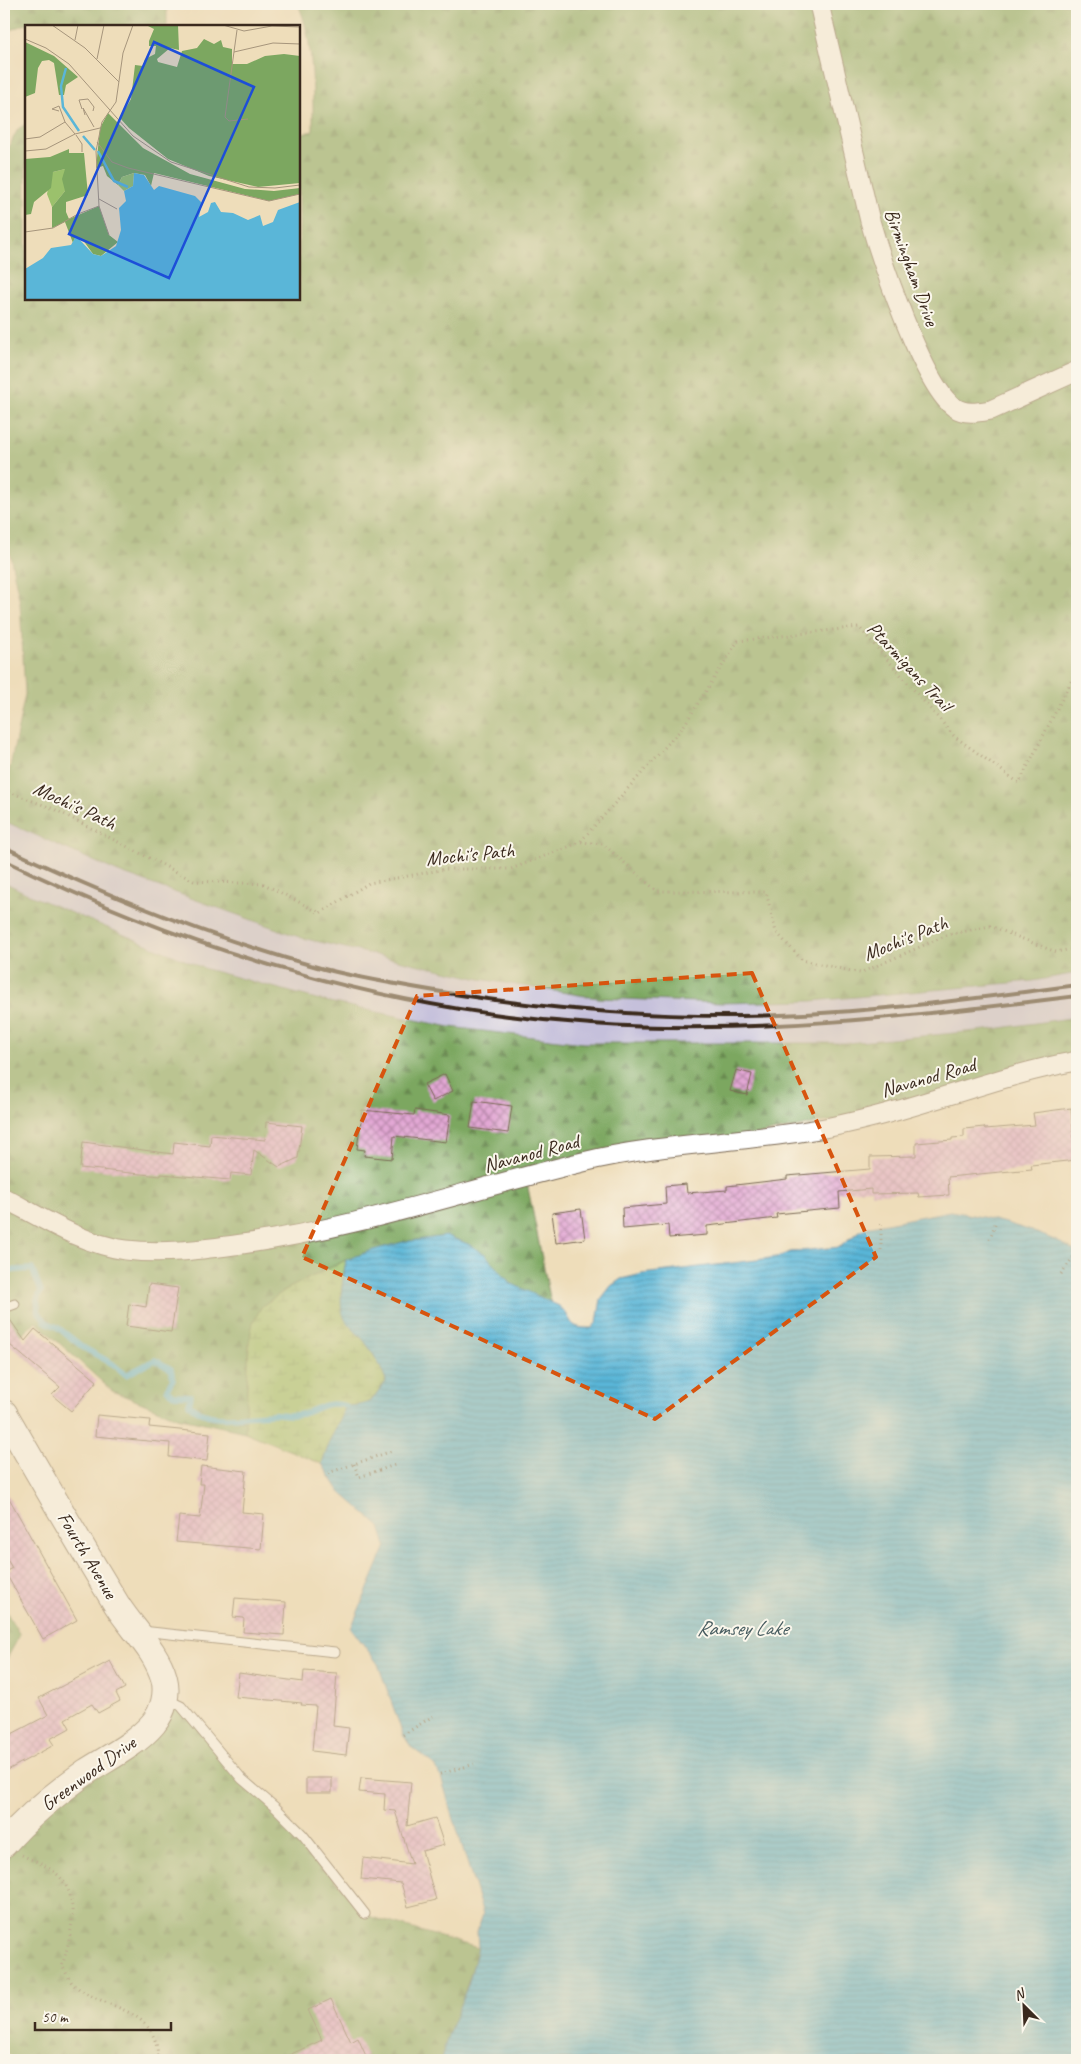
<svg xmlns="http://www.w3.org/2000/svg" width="1081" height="2064" font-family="Caveat,sans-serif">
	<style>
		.industrial { fill: #c5c0db }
		.forest { fill: url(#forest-firs); stroke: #5c683f }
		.wetland { fill: url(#wetland-marsh); stroke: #6b7645 }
		.water { fill: url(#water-rules); stroke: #4a707b }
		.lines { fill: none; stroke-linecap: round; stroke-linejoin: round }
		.stream { stroke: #5ab6d8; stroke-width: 5.5 }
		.building { fill: url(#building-cross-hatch) }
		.lane-casing { stroke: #7a6955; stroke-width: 11 }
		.street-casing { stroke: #7a6955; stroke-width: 21 }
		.secondary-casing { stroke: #7a6955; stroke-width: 28 }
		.path { stroke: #7a6955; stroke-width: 3; stroke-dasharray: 1 4; stroke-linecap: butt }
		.lane { stroke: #fff; stroke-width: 9 }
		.street { stroke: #fff; stroke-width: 19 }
		.secondary { stroke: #fff; stroke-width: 26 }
		.rail { stroke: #3b2a1e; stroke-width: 4 }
		.marked { fill: none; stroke: #d7540e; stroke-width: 4; stroke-dasharray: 10 6; stroke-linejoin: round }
		.labels { text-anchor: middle; stroke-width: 4; stroke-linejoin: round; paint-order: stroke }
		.street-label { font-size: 20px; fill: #3b2a1e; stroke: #fbf7ec }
		.water-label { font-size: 21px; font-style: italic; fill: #465b5f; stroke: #fbf7ec }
		.inset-river { fill: none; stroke: #5ab6d8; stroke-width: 2.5 }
		.inset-road { fill: none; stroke: #a6957c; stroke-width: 1 }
		.view { fill: #1d4ed8; fill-opacity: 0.15; stroke: #1d4ed8; stroke-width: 2.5 }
		.inset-edge { fill: none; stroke: #3b2a1e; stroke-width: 2.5 }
	</style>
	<defs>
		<pattern id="forest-firs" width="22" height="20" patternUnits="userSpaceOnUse" patternTransform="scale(1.25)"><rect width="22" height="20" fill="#7ca760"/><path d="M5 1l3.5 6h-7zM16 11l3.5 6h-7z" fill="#67884f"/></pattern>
		<pattern id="wetland-marsh" width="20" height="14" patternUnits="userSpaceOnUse" patternTransform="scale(1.25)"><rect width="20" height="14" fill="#9bc16c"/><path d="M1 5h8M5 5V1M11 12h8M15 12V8" fill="none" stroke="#809d58"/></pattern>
		<pattern id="water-rules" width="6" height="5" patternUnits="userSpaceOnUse" patternTransform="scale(1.25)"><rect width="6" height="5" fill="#5ab6d8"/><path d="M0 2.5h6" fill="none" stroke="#4c94af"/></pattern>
		<pattern id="building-cross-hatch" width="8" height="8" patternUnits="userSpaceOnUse" patternTransform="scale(1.25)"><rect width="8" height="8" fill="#e2a7d4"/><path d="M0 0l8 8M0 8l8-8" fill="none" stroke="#b888ab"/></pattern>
	</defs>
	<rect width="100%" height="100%" fill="#fbf7ec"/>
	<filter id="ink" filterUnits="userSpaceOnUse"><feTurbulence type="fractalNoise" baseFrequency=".02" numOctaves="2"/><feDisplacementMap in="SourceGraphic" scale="10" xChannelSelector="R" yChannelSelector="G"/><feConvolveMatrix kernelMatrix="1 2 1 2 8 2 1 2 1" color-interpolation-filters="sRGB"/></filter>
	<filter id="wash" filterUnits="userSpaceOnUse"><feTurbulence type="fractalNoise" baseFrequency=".0096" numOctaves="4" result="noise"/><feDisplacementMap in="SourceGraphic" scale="20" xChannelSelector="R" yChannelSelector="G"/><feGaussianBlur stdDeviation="1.12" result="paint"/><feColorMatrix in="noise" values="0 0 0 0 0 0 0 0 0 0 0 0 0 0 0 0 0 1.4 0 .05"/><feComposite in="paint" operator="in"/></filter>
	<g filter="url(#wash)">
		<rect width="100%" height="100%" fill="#eeddba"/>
		<polygon class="industrial" points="4,821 118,872 302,938 480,979 598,998 722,1003 1033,981 1077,973 1077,1017 987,1030 847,1043 583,1043 450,1027 324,1001 206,969 34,897 4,882"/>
		<g class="forest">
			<polygon points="4,4 167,4 167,26 28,26 26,24 4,33"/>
			<path d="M298,4H1077V973L1033,981L812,1001L722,1003L598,998L480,979L302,938L118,872L4,821V787L9,772L25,694L20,603L4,525V156L18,129L26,124V299H299V134L313,131C313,93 314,39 298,4Z"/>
			<polygon points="4,882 34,897 206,969 324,1001 450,1027 583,1043 847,1043 987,1030 1077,1017 1077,1062 921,1104 526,1178 551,1303 510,1283 485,1254 468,1244 447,1236 403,1242 374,1250 346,1260 287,1289 262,1306 249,1343 245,1432 177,1417 112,1391 36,1322 4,1350"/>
			<polygon points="4,1608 20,1635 4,1664"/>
			<path d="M180,1707L276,1809L365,1915L478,1948C468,1987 453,2023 441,2060H14L4,2049V1841L159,1712Z"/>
		</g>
		<path class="wetland" d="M346,1260L341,1295L351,1327L365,1341L383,1370L386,1380C373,1401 372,1405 346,1406L331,1438L322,1464L245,1432L249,1343L253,1322L262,1306L287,1289Z"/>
		<path class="water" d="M950,1211C988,1217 1044,1231 1077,1252V1334L1072,1352L1077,1363V2060H441L448,2035L468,1985L478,1948L477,1932L483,1914L440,1774L431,1762L412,1748L403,1735L378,1664L351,1628L386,1546L380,1527L340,1492L322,1464L331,1438L346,1406C372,1405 373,1401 386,1380C381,1367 374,1354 365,1342C358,1332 344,1324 342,1311C339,1295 344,1277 346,1260L373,1250L403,1242L447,1236L468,1244L485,1254L510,1283L559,1306C575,1319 565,1329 592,1328L597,1322L601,1299L611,1286L621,1279L642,1274L757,1260L782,1256L790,1252L840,1247L860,1231L871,1226Z"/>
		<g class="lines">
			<path class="stream" d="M4,1271L32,1269L41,1291L37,1300L39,1313L46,1322L57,1327L84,1348L113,1364L126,1375L155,1360L171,1369L173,1379L167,1389L174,1395L191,1396L189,1404C210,1426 244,1414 271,1414C281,1413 292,1417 302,1414C320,1409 325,1400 346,1406"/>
		</g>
		<g id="blocks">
			<g class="building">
				<polygon points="736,1070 752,1074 747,1095 730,1091"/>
				<polygon points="445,1074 453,1091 433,1101 424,1084"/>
				<polygon points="474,1101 512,1106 508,1133 470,1128"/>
				<polygon points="1071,1108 1076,1160 1031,1165 1032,1169 948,1177 949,1195 919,1197 918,1193 871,1194 871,1189 839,1192 840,1208 776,1214 777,1218 707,1226 707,1235 669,1238 668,1225 623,1229 622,1208 666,1204 665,1186 686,1184 687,1193 727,1190 727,1186 787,1179 787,1176 870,1169 870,1157 916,1156 916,1143 952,1140 952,1138 964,1137 964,1129 984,1127 985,1129 1035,1125 1033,1113"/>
				<polygon points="362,1110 414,1115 415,1110 450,1115 446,1142 394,1136 392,1159 364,1156 365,1150 357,1149"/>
				<polygon points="266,1122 302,1126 298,1158 279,1167 254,1150 251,1175 231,1173 230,1180 161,1174 161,1176 80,1168 83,1142 173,1154 174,1142 210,1146 211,1135 265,1140"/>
				<polygon points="581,1209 585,1239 556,1243 552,1213"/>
				<polygon points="149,1284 178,1288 171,1332 126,1326 129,1304 146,1307"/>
				<polygon points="4,1314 6,1314 25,1341 35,1329 97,1381 71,1411 52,1395 60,1387 4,1340"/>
				<polygon points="97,1415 150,1420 149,1427 210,1433 207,1461 169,1457 170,1443 95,1436"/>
				<polygon points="201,1466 246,1471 242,1512 264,1514 261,1549 176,1542 179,1516 200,1518 204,1484 199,1484"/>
				<polygon points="4,1489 77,1620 43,1639 5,1572 12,1568 4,1554"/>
				<polygon points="235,1598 286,1602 284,1635 243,1632 244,1618 233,1617"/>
				<polygon points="110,1661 125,1688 116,1693 120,1701 98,1713 92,1704 65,1719 70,1728 50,1739 54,1745 4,1772 4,1738 48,1715 39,1698"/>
				<polygon points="304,1671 337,1673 333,1726 349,1728 346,1755 312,1751 316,1706 301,1705 302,1703 236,1697 239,1673 303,1682"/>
				<rect x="306" y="1778" width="26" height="15"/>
				<polygon points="361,1778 411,1782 407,1826 435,1818 444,1845 422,1851 436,1900 408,1907 401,1883 361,1879 363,1858 412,1864 395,1811 384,1810 385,1794 359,1792"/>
				<polygon points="331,1999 351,2042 358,2038 366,2056 358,2060 278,2060 322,2040 308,2010"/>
			</g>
		</g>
	</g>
	<g filter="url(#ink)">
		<use href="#blocks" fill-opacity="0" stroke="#7a6955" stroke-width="1"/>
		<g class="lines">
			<defs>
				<g id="lane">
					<polyline points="4,1308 15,1304"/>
					<polyline points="142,1631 335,1652"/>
					<polyline points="166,1699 181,1706 242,1779 276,1808 303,1835 365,1914"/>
				</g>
				<g id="street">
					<path d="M819,4L870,221C881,259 924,387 954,407C965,415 979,412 991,410L1077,371"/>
					<path d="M4,1198C42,1218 82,1244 126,1250C165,1255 204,1249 242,1244C358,1228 469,1189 583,1162C664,1142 748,1143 830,1127C914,1111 993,1076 1077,1061"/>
				</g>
				<path id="secondary" d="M4,1413C41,1477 78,1542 117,1605C132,1629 156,1650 164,1678C168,1693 164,1711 153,1724C135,1745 109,1757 86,1772C56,1793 28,1816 4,1844"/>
			</defs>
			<use href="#lane" class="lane-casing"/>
			<use href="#street" class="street-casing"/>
			<use href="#secondary" class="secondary-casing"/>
			<g class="path">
				<polyline points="4,790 54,809 194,881 264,884 320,913 369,883 446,869 511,869 581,842 603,844 657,891 766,892 776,932 802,960 860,973 947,935 990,926 1056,952 1077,948"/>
				<polyline points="581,841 683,727 738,641 859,627 954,736 1019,783 1077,670"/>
				<polyline points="881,1224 881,1252"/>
				<polyline points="990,1239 996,1221"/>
				<polyline points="1061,1274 1077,1252"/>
				<polyline points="354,1464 359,1477 395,1465"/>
				<polyline points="328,1473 392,1451"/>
				<polyline points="403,1735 433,1716"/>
				<polyline points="440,1774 474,1764"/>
				<path d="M22,1855C32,1860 44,1864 53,1871C83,1892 71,1937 62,1966C66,1972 70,1982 75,1986C108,2011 158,2007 158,2060"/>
			</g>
			<use href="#lane" class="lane"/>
			<use href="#street" class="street"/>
			<use href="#secondary" class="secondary"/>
			<g class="rail">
				<path d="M4,847C107,896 213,939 324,969C367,980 411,987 454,994C549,1009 645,1017 741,1016C854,1015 966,1000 1077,985"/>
				<path d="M4,860C187,950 387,1011 592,1024C754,1035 916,1016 1077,996"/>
			</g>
		</g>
	</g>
	<path d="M0 0H1081V2064H0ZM752,973L876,1257L655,1419L302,1257L417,996Z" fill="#eeddba" fill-opacity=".55" fill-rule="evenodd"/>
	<path class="marked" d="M752,973L876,1257L655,1419L302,1257L417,996Z"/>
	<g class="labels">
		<g class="street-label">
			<text transform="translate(912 267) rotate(70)" y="7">Birmingham Drive</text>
			<text transform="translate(910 666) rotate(47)" y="7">Ptarmigans Trail</text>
			<text transform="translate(75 805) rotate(25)" y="7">Mochi's Path</text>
			<text transform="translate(470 854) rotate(-6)" y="7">Mochi's Path</text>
			<text transform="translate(905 938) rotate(-22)" y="7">Mochi's Path</text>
			<text transform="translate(928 1077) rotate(-16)" y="7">Navanod Road</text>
			<text transform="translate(531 1153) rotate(-15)" y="7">Navanod Road</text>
			<text transform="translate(88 1555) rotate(59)" y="7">Fourth Avenue</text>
			<text transform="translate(88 1773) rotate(-36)" y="7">Greenwood Drive</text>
		</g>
		<g class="water-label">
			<text x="742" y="1635">Ramsey Lake</text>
		</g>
	</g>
	<g transform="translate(25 25)">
		<rect width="275" height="275" fill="#eeddba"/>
		<path d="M40,144V166L27,182L22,169L25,152L28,147Z" fill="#9bc16c"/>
		<path d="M121,0H153L154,25L145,23L132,34L133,37L152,42L157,26L172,23L179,14L189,19L196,15L198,22L207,24V39H222L240,31L259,29L275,31V158L233,162L184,151L143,134L104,103L95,93L106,74L110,40L118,41L120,34L130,29L131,21H124V16L129,4ZM0,17L29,31L53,52L41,60L39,70H34L29,38L24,35L17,36L13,43L10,68L0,72ZM83,88L118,123L165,149L220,164L249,166L275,163V169L244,176L129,148L126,161L120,150L109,148L97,152L93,160L82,151L78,141L71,143L75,103ZM44,124V128H59L63,170L41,177V187L44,194L74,181L84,210L93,217L76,231L68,229L58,215L50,213L48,218L40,197L27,203V182L40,166L37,154L40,144L28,147L26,163L9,177L6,189L0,190V134L25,132Z" fill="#7ca760"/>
		<path d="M109,148L108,161L99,166L93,160L97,152Z" fill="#9bc16c"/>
		<path d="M109,148L119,150L129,165L134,161L170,171L177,178L174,192L183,187L186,178L190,177L196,187L208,188L223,195L235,190L238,201L248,197L253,185L275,177V275H0V244L18,233L26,223L46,220L50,213L54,214L68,229L76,231L91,221L96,205L94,183L101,176L99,166L108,161Z" fill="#5ab6d8"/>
		<path class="inset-river" d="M41,43L36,61L38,82L54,106M58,111L70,125M73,126L89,156L103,162"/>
		<path class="inset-road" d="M27,0L60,23L94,57M198,0L219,6L247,1L275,2M212,5L200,92L204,96L223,94M0,14L21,23L44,39L108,111L146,137L224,162L250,163L275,160M50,15L53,0M209,27L248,18L275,19M72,34L79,0M57,84L54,75L63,74L69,82L68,86M34,86L27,84L34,81L40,97L50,109L75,103M60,90L58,83L69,102M51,110L57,119V127M0,114L15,112L40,97M72,117L87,137L103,143L244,176L275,169M0,126L21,124L50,109M74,174L92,184M0,207L28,203L53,189L74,181M84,210L74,181L71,126L77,97L91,77L98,28L108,0"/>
		<path class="view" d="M129,17L229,62L144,253L44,209Z"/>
		<rect width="275" height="275" class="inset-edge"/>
	</g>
	<rect width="1081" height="2064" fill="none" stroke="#fbf7ec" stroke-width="20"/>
	<g transform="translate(1024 2006) rotate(336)" stroke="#fbf7ec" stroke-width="4" paint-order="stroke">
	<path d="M0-4L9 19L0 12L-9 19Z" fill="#3b2a1e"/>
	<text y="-8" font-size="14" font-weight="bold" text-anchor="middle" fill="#3b2a1e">N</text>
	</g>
	<path d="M35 2022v8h136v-8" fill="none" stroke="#3b2a1e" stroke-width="2.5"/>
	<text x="42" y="2022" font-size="15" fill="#3b2a1e" stroke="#fbf7ec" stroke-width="4" paint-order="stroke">50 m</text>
</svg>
